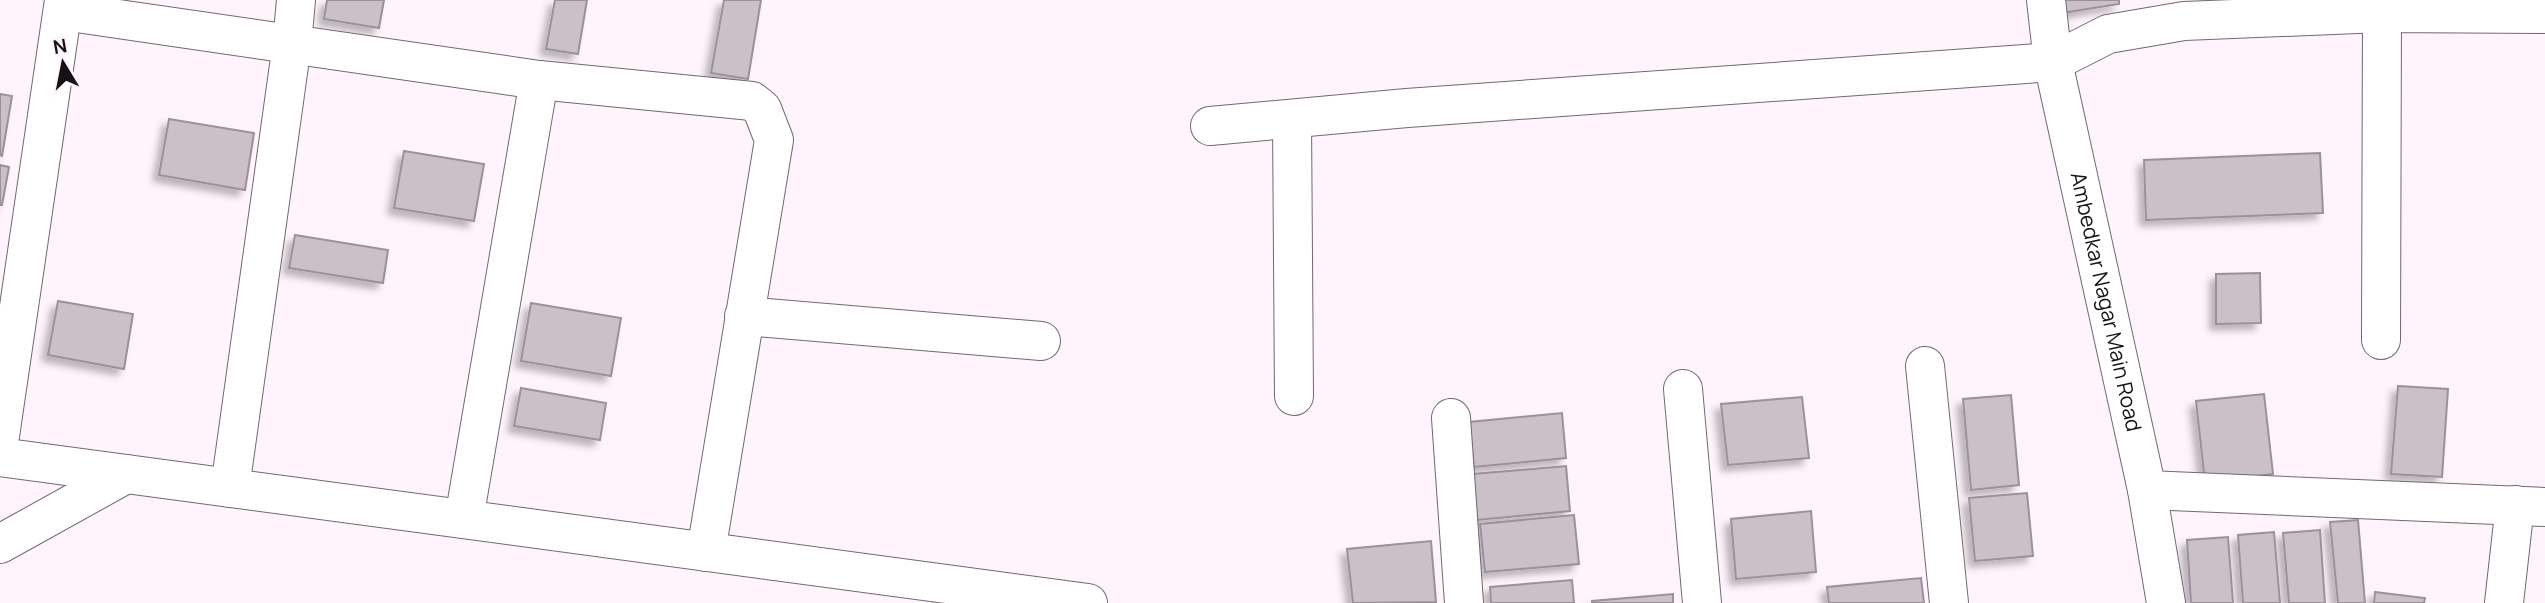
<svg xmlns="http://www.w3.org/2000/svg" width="2545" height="603" font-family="Manrope,sans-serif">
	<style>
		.building { fill: #cbbfc8; stroke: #9c9099; stroke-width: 2; filter: url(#shadow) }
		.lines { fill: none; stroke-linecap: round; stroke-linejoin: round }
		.minor-casing { stroke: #726870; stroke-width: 40 }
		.tertiary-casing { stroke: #726870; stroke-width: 40 }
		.minor { stroke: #fff; stroke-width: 38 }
		.tertiary { stroke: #fff; stroke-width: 38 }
		.labels { text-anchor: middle; stroke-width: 5; stroke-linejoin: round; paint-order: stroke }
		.street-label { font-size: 21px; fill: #161115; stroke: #fff4fc }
	</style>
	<defs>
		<filter id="shadow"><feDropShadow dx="-6" dy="6" stdDeviation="3.5" flood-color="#0004"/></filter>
	</defs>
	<rect width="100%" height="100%" fill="#fff4fc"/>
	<g class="building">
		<polygon points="327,0 384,0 379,28 324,19"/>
		<polygon points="555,0 587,0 578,54 546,49"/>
		<polygon points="724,0 761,0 748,79 711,73"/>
		<polygon points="2060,0 2119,0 2119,4 2062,13"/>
		<polygon points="0,94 12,96 2,156 0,155"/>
		<polygon points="169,119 254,133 245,190 159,175"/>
		<polygon points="404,151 484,164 474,221 394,208"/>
		<polygon points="2320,153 2323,213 2146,220 2144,160"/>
		<polygon points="0,165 9,167 2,205 0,205"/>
		<polygon points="295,235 388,250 383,283 289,268"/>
		<polygon points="2260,273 2261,323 2216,324 2216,274"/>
		<polygon points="58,301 133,314 124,369 48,355"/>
		<polygon points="531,303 621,318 611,376 521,361"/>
		<polygon points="2398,386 2448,389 2442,477 2391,474"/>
		<polygon points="521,388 606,403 600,440 514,426"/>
		<polygon points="2264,394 2273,474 2205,482 2196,401"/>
		<polygon points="2011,395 2019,485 1971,490 1963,399"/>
		<polygon points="1802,397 1809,458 1728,465 1721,404"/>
		<polygon points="1562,413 1566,458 1474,467 1469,422"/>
		<polygon points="1566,466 1570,511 1477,520 1473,474"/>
		<polygon points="2027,493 2033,556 1975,561 1969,498"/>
		<polygon points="1811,511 1816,572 1736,579 1731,519"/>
		<polygon points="1574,515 1579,564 1485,572 1480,524"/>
		<polygon points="2358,520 2365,603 2338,603 2330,522"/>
		<polygon points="2320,530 2325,603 2289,603 2283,533"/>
		<polygon points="2274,532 2280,603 2243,603 2238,535"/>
		<polygon points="2228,537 2233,603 2191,603 2187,540"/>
		<polygon points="1431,541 1436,602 1353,603 1347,549"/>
		<polygon points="1921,578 1924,603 1829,603 1827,587"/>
		<polygon points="1572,580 1574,603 1491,603 1490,587"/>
		<polygon points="2375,592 2425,598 2424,603 2374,603"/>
		<polygon points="1673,594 1673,603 1592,603 1592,601"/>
	</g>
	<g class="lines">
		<defs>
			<g id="minor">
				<polyline points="63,11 539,80 752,101 762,109 774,140 706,552"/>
				<polyline points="1292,119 1294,396"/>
				<polyline points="1210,126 1407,108 2053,62 2108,34 2184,21 2382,13 2545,14"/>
				<polyline points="744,316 1041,341"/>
				<polyline points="2381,340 2382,13"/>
				<polyline points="1925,366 1949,603"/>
				<polyline points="1683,389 1702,603"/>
				<polyline points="1451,418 1464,603"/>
				<polyline points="0,436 64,0"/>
				<polyline points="0,457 1088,603"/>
				<polyline points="230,488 292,44 296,0"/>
				<polyline points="2147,490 2545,507"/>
				<polyline points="464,519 539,80"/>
				<polyline points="0,544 126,474"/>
				<polyline points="2504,603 2515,505"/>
			</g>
			<g id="tertiary">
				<path id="s1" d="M2046,0L2053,62L2147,490L2166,603"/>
			</g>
		</defs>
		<use href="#minor" class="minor-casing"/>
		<use href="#tertiary" class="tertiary-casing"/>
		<use href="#minor" class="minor"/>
		<use href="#tertiary" class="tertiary"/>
	</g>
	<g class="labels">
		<g class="street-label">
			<text dy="7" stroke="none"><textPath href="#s1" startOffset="308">Ambedkar Nagar Main Road</textPath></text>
		</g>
	</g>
	<g transform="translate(63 63) rotate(350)" stroke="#fff4fc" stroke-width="5" paint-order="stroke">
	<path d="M0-5L12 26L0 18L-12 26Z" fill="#161115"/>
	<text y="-10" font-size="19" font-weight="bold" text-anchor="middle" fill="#161115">N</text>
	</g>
</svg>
